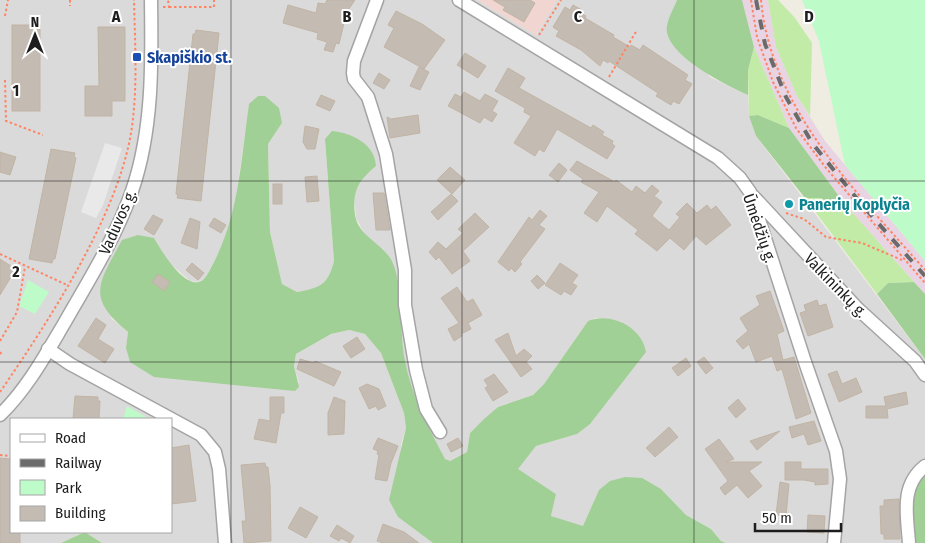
<svg xmlns="http://www.w3.org/2000/svg" width="925" height="543" font-family="'Fira Sans Condensed',sans-serif">
	<style>
		.residential { fill: #dbdada }
		.commercial { fill: #f0d5d1 }
		.industrial { fill: #e8d4e2 }
		.grass { fill: #c1eba6 }
		.forest { fill: #a0d095 }
		.park { fill: #bdfbc8 }
		.parking { fill: #e9e9e9 }
		.building { fill: #c4bbb2; stroke: #c1b4a4 }
		.lines { fill: none; stroke-linecap: round; stroke-linejoin: round }
		.street-casing { stroke: #a4a4a4; stroke-width: 15 }
		.path { stroke: #ff8463; stroke-width: 2; stroke-dasharray: 2.5 2.5; stroke-linecap: butt }
		.street { stroke: #fff; stroke-width: 12 }
		.rail { stroke: #6b6b6b; stroke-width: 4; stroke-dasharray: 10 10; stroke-linecap: butt }
		.grid { fill: none; stroke: #1d1d1d; stroke-width: 1; stroke-opacity: 0.55 }
		.transit-dot { fill: #1a4fb4; stroke: #fff; stroke-width: 2 }
		.culture-dot { fill: #0f9aa8; stroke: #fff; stroke-width: 2 }
		.labels { text-anchor: middle; stroke-width: 4; stroke-linejoin: round; paint-order: stroke }
		.transit-label { font-size: 16px; font-weight: bold; fill: #164399; stroke: #fff; text-anchor: start }
		.culture-label { font-size: 16px; font-weight: bold; fill: #0d838f; stroke: #fff; text-anchor: start }
		.street-label { font-size: 16px; fill: #1d1d1d; stroke: #fff }
		.grid-label { font-size: 16px; text-anchor: middle; font-weight: bold; fill: #1d1d1d; stroke: #fff; stroke-width: 4; stroke-linejoin: round; paint-order: stroke }
	</style>
	<rect width="100%" height="100%" fill="#efece2"/>
	<polygon class="residential" points="0,0 477,0 536,35 557,0 677,0 667,26 710,77 748,95 749,116 756,136 925,359 925,472 915,543 726,543 721,541 711,529 686,515 661,489 599,490 583,527 551,516 556,494 517,469 536,446 577,434 622,322 596,318 588,321 544,384 533,395 498,407 470,433 467,452 450,461 445,460 417,408 410,383 404,360 393,263 383,249 366,237 356,218 354,195 362,178 376,166 325,139 334,261 331,274 319,288 297,292 282,284 270,232 268,144 282,123 265,96 249,105 234,212 221,249 206,277 199,282 190,281 166,260 154,238 111,318 128,332 126,348 299,383 294,366 296,354 331,334 349,330 365,334 381,353 404,413 406,428 401,445 398,517 433,543 102,543 86,532 171,532 171,419 11,419 11,532 85,532 61,543 0,543"/>
	<polygon class="commercial" points="477,0 557,0 536,35"/>
	<polygon class="industrial" points="742,0 768,0 776,47 797,96 825,141 925,261 925,294 844,203 789,128 754,47"/>
	<g class="grass">
		<polygon points="768,0 778,0 795,18 812,43 810,116 797,96 776,47"/>
		<polygon points="754,47 789,128 758,115 749,116 748,70"/>
		<polygon points="805,198 821,198 839,208 844,203 914,282 888,283 877,294"/>
	</g>
	<g class="forest">
		<path d="M677,0H742L754,47L748,70V95C726,85 673,59 667,33C665,23 673,10 677,0Z"/>
		<path d="M258,96H265L279,108L282,123L268,144L270,232L282,284L297,292C320,288 328,285 334,261L325,139L332,131C352,133 375,144 376,166C358,181 352,191 355,215C359,239 387,244 394,266C404,295 399,330 405,361C412,397 428,427 445,459L450,461L467,452L470,433L484,419L498,407L533,395L544,384L588,321C611,312 642,327 646,352L590,424L577,434L536,446L518,469L556,494L551,516L583,526L599,490L610,481L625,477L642,478L661,489L686,515L711,529L721,541L726,543H433L398,517L389,500L406,428L404,413L381,353L365,334L349,330L331,334L296,354L294,366L299,387L295,391L154,377L130,362L126,348L128,332C85,297 99,283 122,240L138,235L154,238C161,250 182,286 199,282C206,280 209,271 213,264C239,215 241,159 249,104Z"/>
		<polygon points="758,115 789,128 844,203 839,209 821,198 805,198 756,136 749,116"/>
		<polygon points="914,282 925,294 925,359 877,294 888,283"/>
		<polygon points="925,472 925,543 915,543 912,499 921,474"/>
		<polygon points="85,532 102,543 61,543"/>
	</g>
	<g class="park">
		<polygon points="802,0 925,0 925,261 845,165 819,41"/>
		<polygon points="28,280 49,292 35,314 19,306"/>
		<polygon points="127,406 149,419 123,419"/>
	</g>
	<polygon class="parking" points="105,143 122,148 103,205 96,218 81,212"/>
	<g class="building">
		<polygon points="327,0 355,0 343,18 345,19 339,44 336,43 333,52 324,50 327,42 317,39 318,33 283,23 288,5 316,13 318,3 325,4"/>
		<polygon points="493,0 530,0 535,3 524,22 503,10 505,7"/>
		<polygon points="573,5 582,10 580,13 586,16 585,18 614,35 613,37 630,47 631,45 640,50 643,45 688,75 685,80 692,84 679,104 673,101 671,105 656,96 658,93 609,61 608,63 603,60 600,66 581,50 556,36 559,31 553,27 565,7 570,10"/>
		<polygon points="396,11 422,24 445,40 424,69 384,47 394,28 388,25"/>
		<rect x="12" y="25" width="28" height="86"/>
		<polygon points="98,27 125,27 125,101 112,101 112,116 85,116 85,86 99,86"/>
		<polygon points="196,30 219,33 201,201 177,198 178,195 176,194 193,34 195,34"/>
		<polygon points="465,53 486,66 478,78 457,65"/>
		<polygon points="419,67 429,72 420,90 410,86"/>
		<polygon points="508,68 525,78 519,88 591,128 593,125 604,132 602,135 613,141 612,144 615,146 607,159 557,129 544,152 539,149 535,156 514,143 531,116 524,112 525,108 495,91"/>
		<polygon points="379,73 390,80 384,89 373,83"/>
		<polygon points="464,92 480,101 485,94 498,101 492,111 497,114 492,122 484,117 480,123 448,106 455,94 461,97"/>
		<polygon points="321,95 335,101 330,111 316,105"/>
		<polygon points="418,115 420,133 390,138 387,117 391,119"/>
		<polygon points="305,126 319,129 315,149 307,149 303,142"/>
		<polygon points="51,149 75,153 74,157 76,158 55,259 53,259 52,263 29,259"/>
		<polygon points="0,152 16,157 10,175 0,172"/>
		<polygon points="577,161 615,182 616,180 632,192 636,186 645,193 652,185 659,191 654,196 662,202 652,216 669,230 680,217 676,214 687,203 697,213 707,205 711,210 716,206 731,225 706,245 696,236 684,250 670,238 657,251 635,234 638,230 607,206 597,222 584,213 599,192 581,182 583,179 570,170"/>
		<polygon points="559,163 567,170 558,182 549,175"/>
		<polygon points="450,167 465,180 452,194 437,180"/>
		<polygon points="317,176 319,201 307,202 305,177"/>
		<rect x="273" y="184" width="9" height="20"/>
		<polygon points="373,193 384,193 390,230 376,230"/>
		<polygon points="451,194 458,201 438,220 431,212"/>
		<polygon points="540,210 547,216 539,225 545,229 520,262 522,264 515,272 511,268 509,271 498,262 529,217 532,220"/>
		<polygon points="475,213 489,227 463,251 470,261 452,274 439,257 436,260 429,252 438,242 446,249 463,233 458,229"/>
		<polygon points="153,215 163,220 154,235 144,229"/>
		<polygon points="190,218 200,222 197,249 181,243"/>
		<polygon points="214,218 226,225 221,233 209,226"/>
		<polygon points="0,259 14,268 12,271 14,272 0,295"/>
		<polygon points="192,263 204,273 198,280 186,270"/>
		<polygon points="560,263 578,275 572,283 577,286 571,295 564,291 561,295 545,285"/>
		<polygon points="158,274 170,282 164,291 152,282"/>
		<polygon points="537,275 545,283 538,289 531,281"/>
		<polygon points="457,287 467,302 473,299 482,315 468,323 471,329 461,334 462,336 454,341 448,329 459,323 441,298"/>
		<polygon points="770,291 784,331 777,334 783,360 794,357 811,413 796,419 782,369 777,371 772,356 756,362 749,344 743,349 736,341 748,331 740,318 760,305 756,296"/>
		<polygon points="817,300 819,306 826,304 833,327 808,336 800,313 806,311 804,305"/>
		<polygon points="96,318 106,325 98,339 114,349 105,363 78,346"/>
		<polygon points="508,333 516,356 524,349 532,356 526,362 532,369 521,377 495,340"/>
		<polygon points="357,337 365,349 351,358 343,346"/>
		<polygon points="704,357 713,368 706,374 697,362"/>
		<polygon points="686,358 691,366 678,376 672,368"/>
		<polygon points="300,359 314,363 315,361 341,372 334,386 297,369"/>
		<polygon points="837,371 842,384 856,378 862,392 839,402 828,374"/>
		<polygon points="494,374 508,392 493,401 485,388 488,386 484,380"/>
		<polygon points="367,384 379,389 386,406 378,410 376,406 369,409 359,388"/>
		<polygon points="906,392 908,404 887,409 888,418 866,418 866,406 886,406 884,397"/>
		<polygon points="75,396 98,397 98,401 100,401 99,419 73,419"/>
		<polygon points="270,397 284,397 284,413 281,413 276,443 254,439 259,419 270,421"/>
		<polygon points="334,397 345,401 344,434 328,435 328,413"/>
		<polygon points="738,399 746,409 736,418 728,408"/>
		<polygon points="814,421 821,441 808,445 804,434 792,438 789,427"/>
		<polygon points="669,427 678,437 655,457 646,448"/>
		<polygon points="780,431 757,450 750,441"/>
		<polygon points="378,438 398,446 391,463 387,481 375,479 379,455 377,454 378,451 373,449"/>
		<polygon points="458,438 463,446 451,452 447,444"/>
		<polygon points="719,439 734,459 726,462 762,462 749,471 762,486 748,498 737,485 725,495 720,488 728,481 705,449"/>
		<polygon points="189,445 196,501 171,504 171,448"/>
		<polygon points="0,458 11,459 11,532 20,532 20,543 0,543"/>
		<polygon points="785,462 801,462 801,469 828,469 828,484 815,485 815,482 804,480 785,480"/>
		<polygon points="265,463 266,467 268,467 270,485 271,541 244,543 242,521 246,521 241,465"/>
		<polygon points="780,482 789,484 786,516 776,515"/>
		<polygon points="899,499 900,539 884,539 884,534 881,534 880,506 884,506 884,500"/>
		<polygon points="300,507 318,517 306,538 288,528"/>
		<polygon points="808,515 825,516 824,533 807,532"/>
		<polygon points="383,524 404,532 419,543 383,543 377,541"/>
		<polygon points="337,525 354,536 350,543 341,538 339,541 330,536"/>
	</g>
	<g class="lines">
		<defs>
			<g id="street">
				<polyline points="377,0 354,61 353,73 354,79 368,97 386,154 405,270 405,305 416,370 426,409 440,432"/>
				<polyline points="459,0 718,158 740,178 750,192 805,362 836,451 840,479 834,543"/>
				<polyline points="753,196 858,309 915,361 925,375"/>
				<polyline points="48,349 70,364 201,435 215,452 219,469 225,543"/>
				<path d="M0,415C27,389 46,354 65,322C89,280 116,237 132,191C153,130 152,64 151,0"/>
				<path d="M909,543C907,514 900,486 925,466"/>
			</g>
		</defs>
		<use href="#street" class="street-casing"/>
		<g class="path">
			<polyline points="70,0 70,6"/>
			<polyline points="751,0 757,37 773,82 796,128 826,168 925,283"/>
			<path d="M761,0C771,110 857,192 925,270"/>
			<polyline points="163,7 169,7 168,0"/>
			<polyline points="169,7 214,7 214,0"/>
			<polyline points="5,16 8,0"/>
			<polyline points="539,35 561,0"/>
			<polyline points="609,77 637,30"/>
			<polyline points="5,80 6,121 43,135"/>
			<polyline points="786,213 804,219 826,237 862,243 902,260"/>
			<polyline points="0,254 67,285"/>
			<polyline points="0,341 17,312 25,267"/>
			<polyline points="0,352 2,355"/>
			<path d="M0,392C48,322 117,217 131,133C138,89 135,44 134,0"/>
			<polyline points="0,455 11,456"/>
		</g>
		<use href="#street" class="street"/>
		<polyline class="rail" points="756,0 765,44 786,97 812,143 863,206 925,276"/>
	</g>
	<path class="grid" d="M231,0V543M462,0V543M694,0V543M0,181H925M0,362H925"/>
	<rect class="transit-dot" x="132" y="52" width="10" height="10" rx="2.5"/>
	<circle class="culture-dot" cx="789" cy="204" r="5"/>
	<g class="labels">
		<g class="transit-label">
			<text x="147" y="63">Skapiškio st.</text>
		</g>
		<g class="culture-label">
			<text x="799" y="210">Panerių Koplyčia</text>
		</g>
		<g class="street-label">
			<text transform="translate(117 222) rotate(-66)" y="6">Vaduvos g.</text>
			<text transform="translate(760 228) rotate(71)" y="6">Ūmėdžių g.</text>
			<text transform="translate(836 285) rotate(46)" y="6">Valkininkų g.</text>
		</g>
	</g>
	<g class="grid-label">
		<text x="116" y="22">A</text>
		<text x="347" y="22">B</text>
		<text x="578" y="22">C</text>
		<text x="809" y="22">D</text>
		<text x="16" y="96">1</text>
		<text x="16" y="277">2</text>
	</g>
	<rect x="10" y="418" width="162" height="115" fill="#ffffff" stroke="#a5a5a5"/>
	<rect x="20" y="434" width="25" height="8" fill="#ffffff" stroke="#a5a5a5"/>
	<text x="55" y="443" font-size="15" fill="#1d1d1d">Road</text>
	<rect x="20" y="459" width="25" height="8" fill="#6b6b6b" stroke="#a5a5a5"/>
	<text x="55" y="468" font-size="15" fill="#1d1d1d">Railway</text>
	<rect x="20" y="480" width="25" height="15" fill="#bdfbc8" stroke="#a5a5a5"/>
	<text x="55" y="493" font-size="15" fill="#1d1d1d">Park</text>
	<rect x="20" y="506" width="25" height="15" fill="#c4bbb2" stroke="#a5a5a5"/>
	<text x="55" y="518" font-size="15" fill="#1d1d1d">Building</text>
	<g transform="translate(35 35)" stroke="#ffffff" stroke-width="4" paint-order="stroke">
	<path d="M0-4L9 19L0 12L-9 19Z" fill="#1d1d1d"/>
	<text y="-8" font-size="14" font-weight="bold" text-anchor="middle" fill="#1d1d1d">N</text>
	</g>
	<path d="M755 523v8h86v-8" fill="none" stroke="#1d1d1d" stroke-width="2.5"/>
	<text x="762" y="523" font-size="15" fill="#1d1d1d" stroke="#ffffff" stroke-width="4" paint-order="stroke">50 m</text>
</svg>
